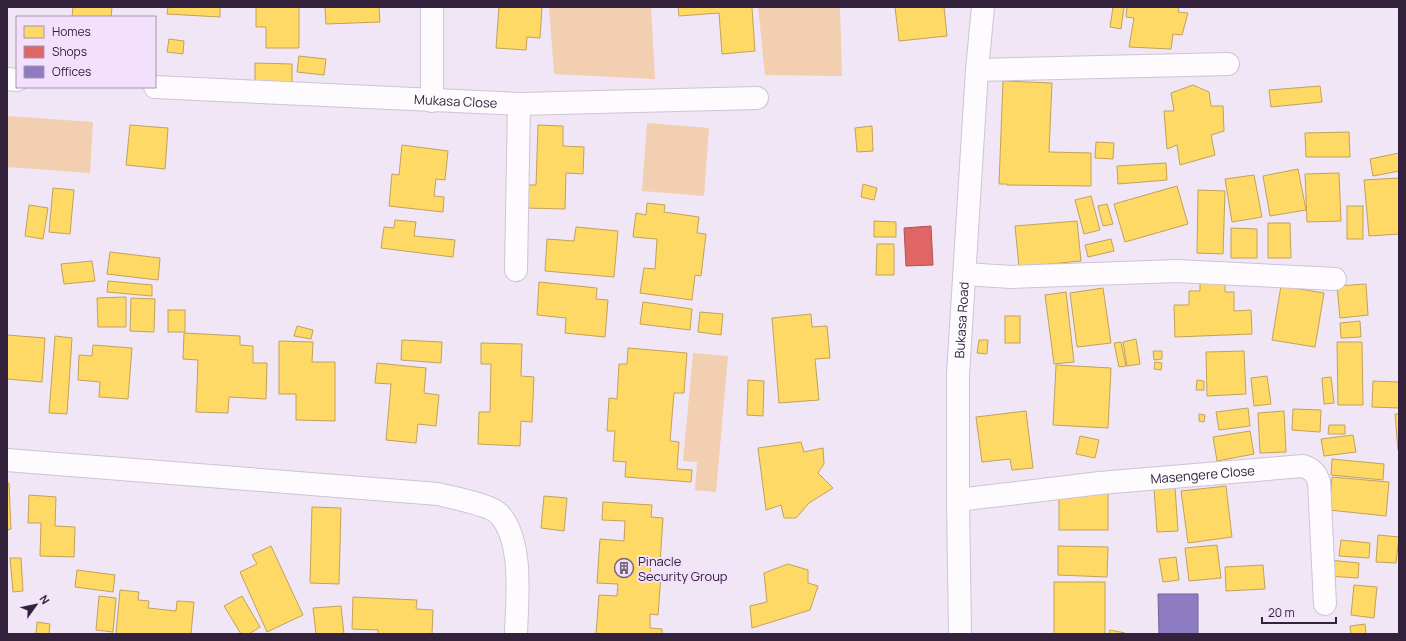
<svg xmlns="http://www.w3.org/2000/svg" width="1406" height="641" font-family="Manrope,sans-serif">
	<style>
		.green { fill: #f1cfb0 }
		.homes { fill: #ffd966; stroke: #c2a259 }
		.shops { fill: #e06666; stroke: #ac5259 }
		.offices { fill: #8e7cc3; stroke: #73619a }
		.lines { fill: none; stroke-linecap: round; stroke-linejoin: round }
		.minor-casing { stroke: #cfc3d7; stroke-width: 24 }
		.minor { stroke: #fdfbfe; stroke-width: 22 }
		.labels { text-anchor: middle; stroke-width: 4; stroke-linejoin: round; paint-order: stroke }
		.street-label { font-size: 13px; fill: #34223c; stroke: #f2e0fc }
		.poi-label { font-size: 13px; fill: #34223c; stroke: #f2e0fc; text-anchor: start }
	</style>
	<rect width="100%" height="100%" fill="#f0e6f6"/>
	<g class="green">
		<polygon points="549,7 651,7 655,79 554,74"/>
		<polygon points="758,7 840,7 842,76 765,75"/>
		<polygon points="7,116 93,122 90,173 7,167"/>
		<polygon points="647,123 709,128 704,196 642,191"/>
		<polygon points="693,353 728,356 716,492 695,490 697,462 683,461"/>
	</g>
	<g class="homes">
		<polygon points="73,7 112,7 111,17 72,17"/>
		<polygon points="168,7 220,7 220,17 167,14"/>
		<polygon points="256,7 299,7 299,48 266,48 266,27 256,27"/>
		<polygon points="325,7 379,7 380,22 326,24"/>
		<polygon points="499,7 542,7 540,38 527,37 526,50 496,48"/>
		<polygon points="678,7 752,7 755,51 722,54 719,13 679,16"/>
		<polygon points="895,7 944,7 947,36 899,41"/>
		<polygon points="1113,7 1124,7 1121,29 1110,27"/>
		<polygon points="1127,7 1179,7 1178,12 1188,13 1182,35 1173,34 1171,49 1129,47 1134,18 1126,17"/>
		<polygon points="169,39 184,41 183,54 167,52"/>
		<polygon points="299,56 326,59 324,75 297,72"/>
		<polygon points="255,63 292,64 292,83 255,82"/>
		<polygon points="1003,81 1052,83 1049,152 1091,153 1091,186 1007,185 1007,184 999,184"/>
		<polygon points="1193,85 1209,92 1211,106 1223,106 1224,131 1211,135 1215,155 1180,165 1177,145 1167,149 1164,111 1174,111 1171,93"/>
		<polygon points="1320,86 1322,102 1271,107 1269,90"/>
		<polygon points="130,125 168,128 165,169 126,165"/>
		<polygon points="538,125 563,126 563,146 584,147 583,174 566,173 565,209 524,208 524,185 536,185"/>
		<polygon points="872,126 873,151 857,152 855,128"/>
		<polygon points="1349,132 1350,157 1306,157 1305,133"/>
		<polygon points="1096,142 1114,143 1113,159 1095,158"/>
		<polygon points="402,145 448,151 445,180 436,179 434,196 444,197 443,212 389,206 392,174 399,175"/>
		<polygon points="1399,153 1399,171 1373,176 1370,159"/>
		<polygon points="1166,163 1167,180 1118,184 1117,166"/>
		<polygon points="1298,169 1306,210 1270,216 1263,176"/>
		<polygon points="1339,173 1341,221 1307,222 1305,174"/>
		<polygon points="1254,175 1262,217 1232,222 1225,179"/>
		<polygon points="1399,178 1399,234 1369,236 1364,180"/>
		<polygon points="863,184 877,188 874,200 861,197"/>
		<polygon points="1177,186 1188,224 1125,242 1114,204"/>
		<polygon points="53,188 74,190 70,234 49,232"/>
		<polygon points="1198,190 1225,191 1223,254 1197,253"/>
		<polygon points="1091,196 1100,230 1084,234 1075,200"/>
		<polygon points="647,203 665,205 664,212 699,217 697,233 706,234 701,276 695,275 692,300 640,293 644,268 655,269 657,239 633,237 636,213 646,215"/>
		<polygon points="1107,204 1113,224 1103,226 1098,206"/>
		<polygon points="29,205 48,208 43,239 25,236"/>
		<rect x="1347" y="206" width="16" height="33"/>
		<polygon points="395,220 416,222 414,236 455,240 453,257 381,248 384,227 394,228"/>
		<polygon points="874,221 896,222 896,237 874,237"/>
		<polygon points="1077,221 1081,261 1019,267 1015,226"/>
		<polygon points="1268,223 1290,223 1291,258 1268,258"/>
		<polygon points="576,227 618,231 614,277 545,271 547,239 574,241"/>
		<polygon points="1231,228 1257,229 1257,258 1231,258"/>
		<polygon points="1111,239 1114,251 1088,257 1085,245"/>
		<polygon points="877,244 894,244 894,275 876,275"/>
		<polygon points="110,252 160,258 158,280 107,274"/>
		<polygon points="92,261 95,281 64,284 61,264"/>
		<polygon points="108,281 152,285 152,296 107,292"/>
		<polygon points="539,282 597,288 596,299 608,300 605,337 565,333 566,318 537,315"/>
		<polygon points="1225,282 1225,292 1234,292 1234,311 1251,310 1252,334 1175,337 1174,305 1189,305 1189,291 1200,291 1200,283"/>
		<polygon points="1366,284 1368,315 1340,318 1337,286"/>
		<polygon points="1281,286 1324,293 1315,347 1272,340"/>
		<polygon points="1103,288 1111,343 1077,347 1070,293"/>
		<polygon points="1066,292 1074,362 1054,364 1045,295"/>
		<polygon points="126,297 126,327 98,327 97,298"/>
		<polygon points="131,298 155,299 154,332 130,331"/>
		<polygon points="643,302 692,309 690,330 640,324"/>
		<rect x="168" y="310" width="17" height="22"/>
		<polygon points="700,312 723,314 721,335 698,332"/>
		<polygon points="811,314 812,327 827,326 830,358 815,359 819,400 779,403 772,318"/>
		<rect x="1005" y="316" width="15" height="27"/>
		<polygon points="1360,321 1361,337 1341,338 1340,323"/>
		<polygon points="297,326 313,330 311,339 294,336"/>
		<polygon points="184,333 240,336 240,345 253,346 253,363 267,363 266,399 229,397 228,413 196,412 198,360 183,359"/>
		<polygon points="7,335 45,338 42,382 7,379"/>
		<polygon points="55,336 72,338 67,414 49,413"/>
		<polygon points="1136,339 1140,364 1127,366 1123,342"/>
		<polygon points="402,340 442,342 441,363 401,360"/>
		<polygon points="979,340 988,340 987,354 977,353"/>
		<polygon points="279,341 313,342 312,362 335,362 335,421 296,420 296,394 279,394"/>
		<polygon points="1121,342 1126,366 1119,367 1114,343"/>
		<polygon points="1337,342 1362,342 1363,405 1338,405"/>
		<polygon points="481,343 522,344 521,376 534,377 532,422 521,421 520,446 478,444 479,412 490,412 491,364 481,364"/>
		<polygon points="93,345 132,348 128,399 99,397 100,382 78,380 79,355 92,356"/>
		<polygon points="628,348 687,353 684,393 674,393 670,441 679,442 677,469 692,470 691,482 625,477 626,462 613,461 615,431 607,431 609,398 617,399 619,364 627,364"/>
		<polygon points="1153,351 1162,351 1162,359 1154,360"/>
		<polygon points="1244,351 1246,394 1207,396 1206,352"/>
		<polygon points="1155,362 1162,363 1161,370 1154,369"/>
		<polygon points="377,363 426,368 424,393 439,395 436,426 418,424 416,443 386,440 391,384 375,383"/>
		<polygon points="1056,365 1111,368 1108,428 1053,425"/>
		<polygon points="1267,376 1271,404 1254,406 1251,378"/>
		<polygon points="1331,377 1334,403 1324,404 1322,378"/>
		<polygon points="748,380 764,381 763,416 747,415"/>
		<polygon points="1197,380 1204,381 1204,390 1196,390"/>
		<polygon points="1373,381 1399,382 1399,408 1372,407"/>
		<polygon points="1248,408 1250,426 1219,430 1216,412"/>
		<polygon points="1293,409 1321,410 1320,432 1292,430"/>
		<polygon points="1026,411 1033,468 1012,470 1010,459 982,462 976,417"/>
		<polygon points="1284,411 1286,452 1260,453 1258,413"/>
		<polygon points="1199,414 1205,415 1204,422 1199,421"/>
		<polygon points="1395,414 1399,414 1399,450 1398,450"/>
		<polygon points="1329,425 1345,425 1345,434 1328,434"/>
		<polygon points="1250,431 1254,454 1217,461 1213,437"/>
		<polygon points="1353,435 1356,452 1324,456 1321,439"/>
		<polygon points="1080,436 1099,440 1095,458 1076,454"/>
		<polygon points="801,442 804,452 823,448 824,464 818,473 833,488 809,503 796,518 784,518 781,505 766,510 758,448"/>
		<polygon points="1332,459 1384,464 1383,480 1331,475"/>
		<polygon points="1332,477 1389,482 1386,516 1329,510"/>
		<polygon points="7,483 9,483 11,529 7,530"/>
		<polygon points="1226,486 1232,537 1188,543 1181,491"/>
		<polygon points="1175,487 1178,531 1157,532 1154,488"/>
		<rect x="1059" y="490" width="49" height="40"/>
		<polygon points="29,495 56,497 55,526 75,527 74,557 40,556 41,523 28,523"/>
		<polygon points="544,496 567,498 564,531 541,528"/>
		<polygon points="603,502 652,505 651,517 663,518 660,563 651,563 650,574 661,575 658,615 650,614 650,628 662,629 662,634 596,634 599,595 617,596 618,584 597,583 600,539 624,541 625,521 602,520"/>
		<polygon points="312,507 341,508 339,584 310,583"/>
		<polygon points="1378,535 1399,537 1396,563 1376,562"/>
		<polygon points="1341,540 1370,543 1369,558 1339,556"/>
		<polygon points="1217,545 1221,578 1189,581 1185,548"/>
		<polygon points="271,546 303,615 267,632 240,572 257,564 252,555"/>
		<polygon points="1058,546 1108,547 1107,577 1058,575"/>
		<polygon points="1176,557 1179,580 1163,582 1159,559"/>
		<polygon points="10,558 21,558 23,591 13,592"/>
		<polygon points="1329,560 1359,563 1358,578 1327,576"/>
		<polygon points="788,564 808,570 808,583 818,586 810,610 752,628 750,606 767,602 764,573"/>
		<polygon points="1263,565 1265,589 1226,591 1225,567"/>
		<polygon points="77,570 115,575 113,592 75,587"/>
		<rect x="1054" y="582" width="51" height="52"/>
		<polygon points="1354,585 1377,587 1374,618 1351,615"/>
		<polygon points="120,590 139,592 138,600 149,601 148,608 176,611 177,601 194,602 191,634 116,634"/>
		<polygon points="99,596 116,598 113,632 96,630"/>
		<polygon points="242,596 260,627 249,634 241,634 224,606"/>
		<polygon points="353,597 417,600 416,609 433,610 432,634 378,634 378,630 352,629"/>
		<polygon points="341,606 344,634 316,634 313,608"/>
		<polygon points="37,622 50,624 49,634 36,634"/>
		<polygon points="1365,624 1366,634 1351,634 1350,626"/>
		<polygon points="1110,630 1125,633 1124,634 1109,634"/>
	</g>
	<polygon class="shops" points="931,226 933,265 906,266 904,228"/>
	<polygon class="offices" points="1158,594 1198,594 1198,634 1159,634"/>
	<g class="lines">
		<defs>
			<g id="minor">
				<polyline points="432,7 432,101"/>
				<polyline points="977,70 1228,64"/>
				<polyline points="7,79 17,80"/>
				<path id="s1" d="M155,87L519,104L757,98"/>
				<polyline points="516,270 519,104"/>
				<polyline points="965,274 1011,277 1177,271 1335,279"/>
				<path d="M7,460L438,494C452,498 489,504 499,514C524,541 517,600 516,634"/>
				<path id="s2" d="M958,500L1100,483L1303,466C1312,469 1316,473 1319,482L1325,604"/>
				<path id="s3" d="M960,634L958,500V375L977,70L983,7"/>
			</g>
		</defs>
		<use href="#minor" class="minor-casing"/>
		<use href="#minor" class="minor"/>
	</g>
	<defs>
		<symbol id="building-ring" viewBox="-11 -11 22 22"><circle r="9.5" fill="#f2e0fc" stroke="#76677d" stroke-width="1.5"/><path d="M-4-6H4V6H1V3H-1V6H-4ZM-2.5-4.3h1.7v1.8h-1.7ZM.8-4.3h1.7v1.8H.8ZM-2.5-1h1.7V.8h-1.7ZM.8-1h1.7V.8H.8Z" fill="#76677d"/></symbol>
	</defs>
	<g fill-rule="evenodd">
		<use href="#building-ring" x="613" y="557" width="22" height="22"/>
	</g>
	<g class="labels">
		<g class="street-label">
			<text dy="5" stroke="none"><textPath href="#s1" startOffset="301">Mukasa Close</textPath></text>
			<text dy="5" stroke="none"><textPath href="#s3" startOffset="314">Bukasa Road</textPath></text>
			<text dy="5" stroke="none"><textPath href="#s2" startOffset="246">Masengere Close</textPath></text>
		</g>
		<g class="poi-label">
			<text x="638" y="566">Pinacle<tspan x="638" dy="15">Security Group</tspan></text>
		</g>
	</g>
	<rect width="1406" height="641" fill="none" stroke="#34223c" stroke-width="16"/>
	<rect x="16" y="16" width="140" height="72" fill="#f2e0fc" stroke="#a694af"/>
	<rect x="24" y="26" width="20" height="12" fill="#ffd966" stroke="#a694af"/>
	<text x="52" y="36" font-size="12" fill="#34223c">Homes</text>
	<rect x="24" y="46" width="20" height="12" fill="#e06666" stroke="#a694af"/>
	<text x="52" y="56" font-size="12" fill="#34223c">Shops</text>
	<rect x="24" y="66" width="20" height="12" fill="#8e7cc3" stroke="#a694af"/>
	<text x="52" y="76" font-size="12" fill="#34223c">Offices</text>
	<g transform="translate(36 605) rotate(57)" stroke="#f2e0fc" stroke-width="3" paint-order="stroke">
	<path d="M0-3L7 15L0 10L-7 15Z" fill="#34223c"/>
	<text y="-6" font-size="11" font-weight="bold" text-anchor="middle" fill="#34223c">N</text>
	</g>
	<path d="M1262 617v6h74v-6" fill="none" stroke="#34223c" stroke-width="2"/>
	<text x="1268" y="617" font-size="12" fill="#34223c" stroke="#f2e0fc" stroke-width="3" paint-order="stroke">20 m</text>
</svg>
